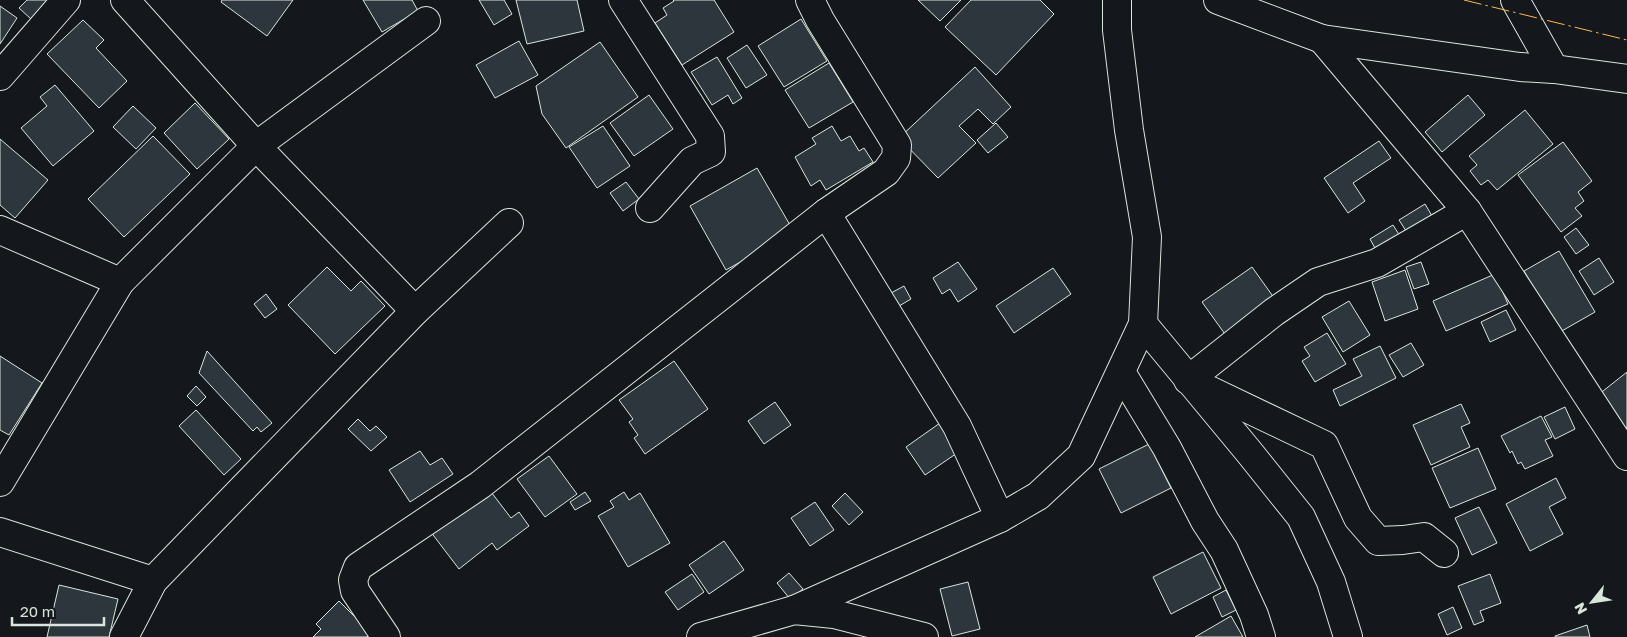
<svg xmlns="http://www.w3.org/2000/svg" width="1627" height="637" font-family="'Golos Text',sans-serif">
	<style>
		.building { fill: #2c363c; stroke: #d8e6dc }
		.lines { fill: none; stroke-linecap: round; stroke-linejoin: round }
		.minor-casing { stroke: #d8e6dc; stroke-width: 30 }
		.minor { stroke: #14181c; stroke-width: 28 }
		.power { stroke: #ffb74d; stroke-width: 1; stroke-dasharray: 18 4 2.5 4; stroke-linecap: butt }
	</style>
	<rect width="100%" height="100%" fill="#14181c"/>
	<g class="building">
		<polygon points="27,0 48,0 31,19 19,8"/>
		<polygon points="222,0 293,0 267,36 221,2"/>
		<polygon points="363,0 412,0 418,11 382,32"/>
		<polygon points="479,0 504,0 512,14 494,25"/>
		<polygon points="516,0 577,0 584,31 527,44"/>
		<polygon points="673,0 714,0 734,32 682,65 655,23 667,15 663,8 674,1"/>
		<polygon points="918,0 961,0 940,21"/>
		<polygon points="971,0 1040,0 1054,14 996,75 945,27"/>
		<polygon points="0,6 17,18 0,44"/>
		<polygon points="801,19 827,61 784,87 758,46"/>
		<polygon points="83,20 104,40 96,48 127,81 99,108 47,54"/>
		<polygon points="519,41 538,75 495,98 476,65"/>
		<polygon points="600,42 638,97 566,148 542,114 536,86"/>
		<polygon points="747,45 767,75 746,88 727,58"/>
		<polygon points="717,57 742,98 733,104 728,95 712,105 691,72"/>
		<polygon points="829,63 853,102 809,128 785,90"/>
		<polygon points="975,67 1011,107 993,124 978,109 959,126 976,143 938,178 899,138"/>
		<polygon points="55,85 94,131 53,166 21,128 47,106 40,97"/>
		<polygon points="649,95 673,129 634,156 610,123"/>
		<polygon points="1468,95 1485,115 1442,152 1425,132"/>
		<polygon points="195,103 229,139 197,169 164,133"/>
		<polygon points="133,106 156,128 136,149 113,127"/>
		<polygon points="1525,110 1553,144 1497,190 1488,180 1481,185 1470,171 1477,165 1469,156"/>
		<polygon points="996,123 1008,137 988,153 977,140"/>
		<polygon points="603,126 630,166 597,188 569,147"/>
		<polygon points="832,126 841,141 850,136 859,151 864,148 873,162 826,190 820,180 811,186 795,157 816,144 812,138"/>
		<polygon points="153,136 190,174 124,237 88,199"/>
		<polygon points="0,139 48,180 15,218 0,205"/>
		<polygon points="1379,141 1391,158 1353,183 1365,201 1348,213 1324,178"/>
		<polygon points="1563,142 1592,181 1578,192 1584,201 1575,208 1582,216 1561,232 1518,175"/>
		<polygon points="757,168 794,232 726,270 690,206"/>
		<polygon points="626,182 639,199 623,211 610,193"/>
		<polygon points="1425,204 1435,221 1410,237 1399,220"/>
		<polygon points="1393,225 1400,236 1376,250 1370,239"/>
		<polygon points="1576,228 1589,245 1576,254 1564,237"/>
		<polygon points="1559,251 1595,312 1560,332 1524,271"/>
		<polygon points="1599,258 1614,282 1594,295 1579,271"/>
		<polygon points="958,262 977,289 958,302 950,289 942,294 933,278"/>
		<polygon points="1421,262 1429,284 1414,289 1406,267"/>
		<polygon points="327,267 351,291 361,281 385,306 335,354 288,305"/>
		<polygon points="1252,267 1277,302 1227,337 1202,302"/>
		<polygon points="1053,268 1071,294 1014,333 996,306"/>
		<polygon points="1405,270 1418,309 1385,321 1372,282"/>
		<polygon points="1495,274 1508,304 1446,331 1433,301"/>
		<polygon points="904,286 911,299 899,306 891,293"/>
		<polygon points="266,294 277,309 265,318 254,304"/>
		<polygon points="1349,301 1370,335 1343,352 1322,317"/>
		<polygon points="1506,310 1516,330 1490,342 1481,322"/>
		<polygon points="1327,333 1346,364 1315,382 1302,361 1310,356 1304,347"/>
		<polygon points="1411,343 1424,365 1403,377 1389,355"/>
		<polygon points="1380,346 1396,378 1340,406 1333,390 1362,376 1353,359"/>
		<polygon points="207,351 272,423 261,432 257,427 253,431 199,373"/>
		<polygon points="0,356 42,383 9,435 0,430"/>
		<polygon points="674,361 708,409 645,454 634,438 638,435 629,422 633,419 619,400"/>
		<polygon points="1627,372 1627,427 1624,430 1598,395"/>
		<polygon points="196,386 206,397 197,406 187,396"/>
		<polygon points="775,402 791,425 764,444 748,421"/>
		<polygon points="1461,404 1470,423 1461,427 1470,447 1431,465 1413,425"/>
		<polygon points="1565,407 1575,429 1555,439 1544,417"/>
		<polygon points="196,410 241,459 224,475 179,426"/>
		<polygon points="1541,416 1552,437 1545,440 1553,456 1525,469 1521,462 1518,464 1512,451 1510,453 1501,436"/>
		<polygon points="358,419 370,431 376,426 387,437 371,451 348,429"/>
		<polygon points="940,423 960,451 925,475 906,447"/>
		<polygon points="1149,444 1171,488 1121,513 1099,469"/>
		<polygon points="1478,448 1496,489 1450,508 1432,468"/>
		<polygon points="420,451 430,465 442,458 453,474 410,502 389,470"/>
		<polygon points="549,456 577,494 545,517 517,479"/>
		<polygon points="1556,478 1566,498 1549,507 1563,534 1530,551 1506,504"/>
		<polygon points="485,484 511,518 519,512 529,526 497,550 492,543 459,569 427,527"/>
		<polygon points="585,492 591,501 575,510 570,502"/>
		<polygon points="624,492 629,500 640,493 670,543 628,567 598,516 614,507 610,501"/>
		<polygon points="845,493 863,512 849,525 832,506"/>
		<polygon points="815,502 834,530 810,546 791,518"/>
		<polygon points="1479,507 1497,543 1472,555 1455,518"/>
		<polygon points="724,541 744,570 709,594 689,565"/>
		<polygon points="1203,552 1221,588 1171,614 1153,577"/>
		<polygon points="789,573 803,589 790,599 777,583"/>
		<polygon points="692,574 704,592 678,610 665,592"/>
		<polygon points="1490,574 1501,603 1480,611 1484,621 1474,625 1458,586"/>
		<polygon points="968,582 980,629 952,636 940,589"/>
		<polygon points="59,585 118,599 109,637 47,637"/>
		<polygon points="1226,590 1236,610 1222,617 1213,597"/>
		<polygon points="339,601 371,633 367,637 313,637 321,629 316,624"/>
		<polygon points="1453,607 1462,628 1447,635 1438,614"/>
		<polygon points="1231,616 1243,637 1195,637"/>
		<polygon points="1587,625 1590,637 1555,637 1555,636"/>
	</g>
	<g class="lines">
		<defs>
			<g id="minor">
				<polyline points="125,0 256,146 415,311"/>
				<polyline points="623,0 710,136 711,152 692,161 650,208"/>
				<polyline points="1218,0 1322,39 1520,67 1554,69 1627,79"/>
				<polyline points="1515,0 1554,69"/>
				<polyline points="1322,39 1467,211 1627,456"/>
				<polyline points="0,76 66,0"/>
				<polyline points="826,213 957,426 1000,518"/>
				<polyline points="0,230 120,282"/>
				<polyline points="1143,324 1249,452 1301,517 1331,582 1348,637"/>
				<polyline points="1121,372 1167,448 1205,521 1224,550 1254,615 1261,637"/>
				<polyline points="0,482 120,282 256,146 426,21"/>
				<polyline points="0,532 153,581"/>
				<polyline points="1444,553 1424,537 1403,540 1378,541 1358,518 1324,445 1188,380 1274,312 1318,282 1377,263 1467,211"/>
				<polyline points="794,610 1000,518 1038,496 1081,456 1143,324 1147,237 1129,130 1117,30 1117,0"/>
				<polyline points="124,637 153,581 415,311 509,223"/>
				<polyline points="386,637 355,591 353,580 358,567 480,485 826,213 886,172 896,158 897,145 820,20 810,0"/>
				<polyline points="701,637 794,610 834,614 924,637"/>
			</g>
		</defs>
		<use href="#minor" class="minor-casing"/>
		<use href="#minor" class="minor"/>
		<polyline class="power" points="1464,0 1627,40"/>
	</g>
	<g transform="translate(1592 602) rotate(240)" stroke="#14181c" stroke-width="4" paint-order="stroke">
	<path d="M0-4L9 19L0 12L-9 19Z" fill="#d8e6dc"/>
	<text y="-8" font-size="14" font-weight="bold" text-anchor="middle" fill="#d8e6dc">N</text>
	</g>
	<path d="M12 617v8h92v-8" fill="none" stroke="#d8e6dc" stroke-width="2.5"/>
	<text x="20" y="617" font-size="15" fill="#d8e6dc" stroke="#14181c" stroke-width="4" paint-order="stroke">20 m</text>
</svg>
